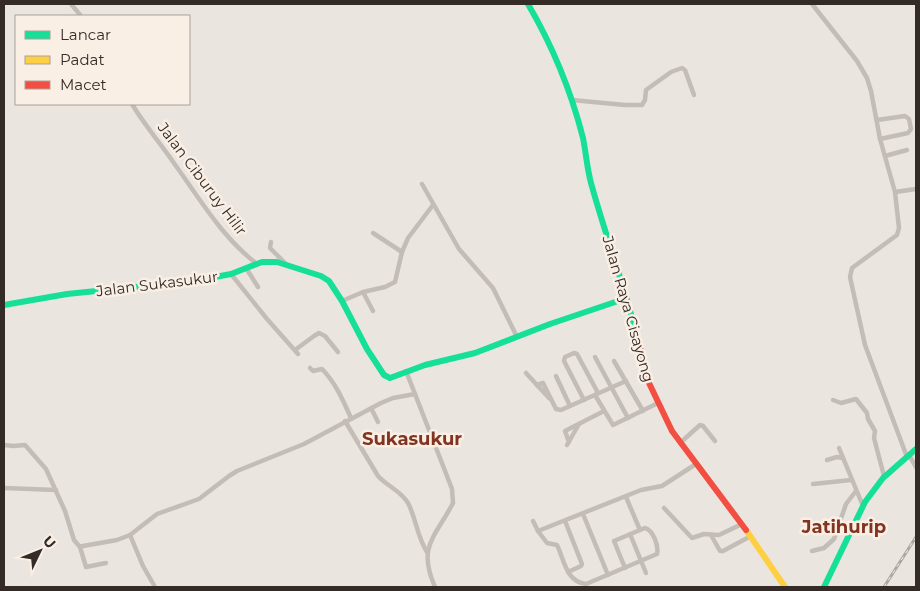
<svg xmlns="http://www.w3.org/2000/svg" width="920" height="591" font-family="Montserrat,sans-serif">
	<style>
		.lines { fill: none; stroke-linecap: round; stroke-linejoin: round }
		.street { stroke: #c4bdb7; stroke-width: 4.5 }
		.fast { stroke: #16e098; stroke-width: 6 }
		.slow { stroke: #ffcf43; stroke-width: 6 }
		.jam { stroke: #f24e42; stroke-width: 6 }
		.rail-casing { stroke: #aba6a2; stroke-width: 3 }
		.rail { stroke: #f9efe5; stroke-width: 1; stroke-dasharray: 4; stroke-linecap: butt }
		.labels { text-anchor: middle; stroke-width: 5; stroke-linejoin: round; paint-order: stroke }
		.street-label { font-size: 15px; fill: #342a26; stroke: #f9efe5 }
		.quarter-label { font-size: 18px; font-weight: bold; fill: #823421; stroke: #f9efe5 }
	</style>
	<rect width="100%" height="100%" fill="#ebe5df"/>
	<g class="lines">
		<g class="street">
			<polyline points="71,4 81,16"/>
			<polyline points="812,4 857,61 867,78 871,91 880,139 895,192 899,228 897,235 852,268 850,277 865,345 907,457"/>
			<polyline points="572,100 625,105 642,105 645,100 646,90 671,72 682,68 685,70 694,95"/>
			<path d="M132,104C145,126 162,145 176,166C201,201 223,238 257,264"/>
			<polyline points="877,120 905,116 909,119 911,129 908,133 880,139"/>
			<polyline points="885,156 907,150"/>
			<polyline points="422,184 459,249 493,288 517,337"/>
			<polyline points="895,192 916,189"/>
			<polyline points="373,233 402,252"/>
			<polyline points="271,242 270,248 286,264"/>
			<polyline points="246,268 258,287"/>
			<polyline points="231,274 267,319 298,354"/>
			<polyline points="363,292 373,311"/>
			<polyline points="342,301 363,292 385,287 395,282 402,252 408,238 433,205"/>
			<polyline points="295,350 314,336 319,333 325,336 338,352"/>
			<polyline points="595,357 628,418"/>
			<polyline points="614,361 643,411"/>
			<path d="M310,368L313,371L322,369C335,382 343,400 351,418"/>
			<path d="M406,371L447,476L452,489L453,503C435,538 417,546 435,587"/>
			<polyline points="526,373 549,398"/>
			<polyline points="556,376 570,406"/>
			<polyline points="537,385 543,383 556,409 561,410 626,381"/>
			<polyline points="595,395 613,425 658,403"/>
			<polyline points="584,400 564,361 565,357 574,353 577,354 598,393"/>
			<polyline points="833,400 841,403 856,399 867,413 868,419 875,431 874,438 884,476"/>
			<polyline points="371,408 378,422"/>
			<path d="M345,421L378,476C387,486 401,491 408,503C416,518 417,537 427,552"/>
			<polyline points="569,442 565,431 604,411"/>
			<polyline points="680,443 700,425 703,426 715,441"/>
			<polyline points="4,445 13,446 25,445 46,469 65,511 74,540 80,547 83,546 117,540 130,535 157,514 199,499 229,476 237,471 304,444 381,403 393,398 415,394"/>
			<polyline points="567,445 579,424"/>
			<polyline points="839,448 863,506"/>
			<polyline points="909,455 916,467"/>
			<polyline points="827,460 837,457 843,458"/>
			<polyline points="813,484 851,480"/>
			<polyline points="4,488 56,490"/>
			<polyline points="664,508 692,538 704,534 719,535 742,524"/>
			<polyline points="583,514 608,575"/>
			<polyline points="533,521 538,531"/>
			<polyline points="565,521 582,564 581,566 568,572"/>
			<path d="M640,530L645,528C653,530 659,546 657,554L586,584C566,582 564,559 557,545L547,543L538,531L641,490L662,486L696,464"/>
			<polyline points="630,534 646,573"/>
			<polyline points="130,535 143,566 155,587"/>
			<polyline points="711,535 720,551 723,551 751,536"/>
			<polyline points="80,547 86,567 106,563"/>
			<polyline points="812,551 824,548 834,539 846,504 856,491"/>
			<polyline points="625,568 614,541 640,530 626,497"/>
		</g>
		<g class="fast">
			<path d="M528,4C552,45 571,91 583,138C586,153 587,168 591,183C605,234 624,285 637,336"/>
			<polyline points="4,305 67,294 194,281 231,274 262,262 277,262 321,276 329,281 342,301 367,349 384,375 390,378 425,365 475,353 550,324 627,298"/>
			<polyline points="824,587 865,502 883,478 916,449"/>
		</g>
		<polyline class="slow" points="746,530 785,587"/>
		<polyline class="jam" points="637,336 649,383 672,431 746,530"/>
		<defs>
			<polyline id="rail" points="884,587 916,537"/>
		</defs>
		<use href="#rail" class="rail-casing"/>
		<use href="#rail" class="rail"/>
	</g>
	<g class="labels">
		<g class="street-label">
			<text transform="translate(202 179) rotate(53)" y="5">Jalan Ciburuy Hilir</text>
			<text transform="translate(157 284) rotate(-7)" y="5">Jalan Sukasukur</text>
			<text transform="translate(628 309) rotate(74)" y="5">Jalan Raya Cisayong</text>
		</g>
		<g class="quarter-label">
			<text x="412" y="445">Sukasukur</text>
			<text x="844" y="533">Jatihurip</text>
		</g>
	</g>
	<rect width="920" height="591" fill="none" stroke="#342a26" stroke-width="10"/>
	<rect x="15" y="15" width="175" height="90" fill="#f9efe5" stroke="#aaa099"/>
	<rect x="25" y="31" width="25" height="8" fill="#16e098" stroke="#aaa099"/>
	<text x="60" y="40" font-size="15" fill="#342a26">Lancar</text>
	<rect x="25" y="56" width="25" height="8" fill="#ffcf43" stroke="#aaa099"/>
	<text x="60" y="65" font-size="15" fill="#342a26">Padat</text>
	<rect x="25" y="81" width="25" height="8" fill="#f24e42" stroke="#aaa099"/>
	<text x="60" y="90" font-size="15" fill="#342a26">Macet</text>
	<g transform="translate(40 551) rotate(47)" stroke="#f9efe5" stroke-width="4" paint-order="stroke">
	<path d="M0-4L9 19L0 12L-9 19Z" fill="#342a26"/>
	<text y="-8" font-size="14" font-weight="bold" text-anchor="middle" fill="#342a26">U</text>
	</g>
</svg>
